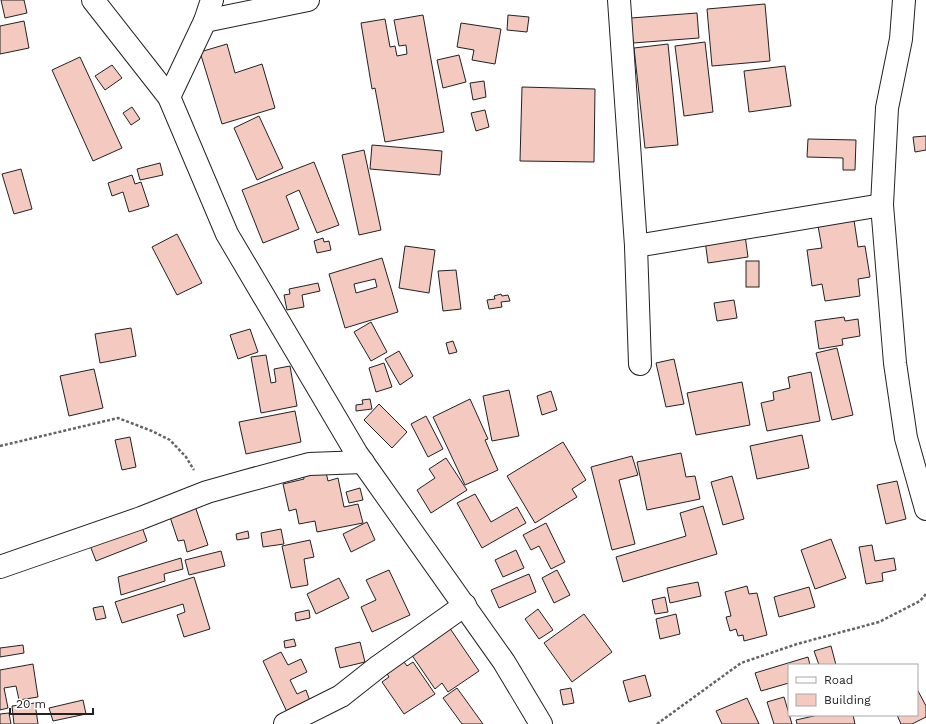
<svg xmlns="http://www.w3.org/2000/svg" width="926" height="724" font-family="'Work Sans',sans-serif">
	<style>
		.building { fill: #f3c9c0; stroke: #222; fill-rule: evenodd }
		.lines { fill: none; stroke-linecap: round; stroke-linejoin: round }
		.minor-casing { stroke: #222; stroke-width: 24 }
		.path { stroke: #646464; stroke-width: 2.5; stroke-dasharray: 3 2; stroke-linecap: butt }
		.minor { stroke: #fff; stroke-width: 22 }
	</style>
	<rect width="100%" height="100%" fill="#fff"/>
	<g class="building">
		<polygon points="1,0 24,0 27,13 5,18"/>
		<polygon points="765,4 770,61 712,66 707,9"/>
		<polygon points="697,13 699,38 633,43 631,18"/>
		<polygon points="423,15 444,132 385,142 375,88 372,89 361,23 385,19 390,47 395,46 397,56 407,54 406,45 399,46 394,20"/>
		<polygon points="508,15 529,17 527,32 507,30"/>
		<polygon points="24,21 29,48 0,54 0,26"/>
		<polygon points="461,23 501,29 495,64 472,60 474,50 457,47"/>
		<polygon points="705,42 713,112 684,116 675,46"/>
		<polygon points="227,44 235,73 262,64 275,108 222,124 200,52"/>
		<polygon points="668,44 678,145 645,148 634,48"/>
		<polygon points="459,55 466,82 443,88 437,60"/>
		<polygon points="80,57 122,148 93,161 52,70"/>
		<polygon points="112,65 122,78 105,90 95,76"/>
		<polygon points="785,66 791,106 749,112 744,71"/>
		<polygon points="484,81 486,97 473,100 470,83"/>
		<polygon points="522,87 595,89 594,162 520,161"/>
		<polygon points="132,107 140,119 131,125 123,113"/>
		<polygon points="485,110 489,127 476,131 471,113"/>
		<polygon points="259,116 283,168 257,180 234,128"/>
		<polygon points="926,136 926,150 915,152 913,137"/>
		<polygon points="808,139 856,140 855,170 843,170 843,158 807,157"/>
		<polygon points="372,145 442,151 440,175 370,169"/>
		<polygon points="364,150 381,230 359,235 342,155"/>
		<polygon points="314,162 339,225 317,233 299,190 286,196 299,229 263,243 242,190"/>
		<polygon points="160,163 163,175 140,180 137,169"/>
		<polygon points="21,169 32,209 14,214 2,174"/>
		<polygon points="132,175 135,184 141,182 149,206 129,212 123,192 112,196 108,183"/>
		<polygon points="854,220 858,247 865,246 870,277 858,279 860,296 825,301 822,284 812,286 807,250 822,248 818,226"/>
		<polygon points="177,234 202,283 177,295 152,247"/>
		<polygon points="745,235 748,257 708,263 705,240"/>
		<polygon points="323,238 324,242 329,241 331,250 317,253 314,241"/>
		<polygon points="405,246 435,250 429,293 399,288"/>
		<path d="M382,258L398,312L345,328L329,274ZM375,279L377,287L356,293L354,284Z"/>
		<rect x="746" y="261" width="13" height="26"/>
		<polygon points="456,270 461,309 443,311 438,271"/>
		<polygon points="318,283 320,291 302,295 304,307 287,310 284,295 290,294 289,289"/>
		<polygon points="501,294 502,296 508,295 510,301 501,302 502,307 489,309 487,300 495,299 494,296"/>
		<polygon points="734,300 737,318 717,321 714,303"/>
		<polygon points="844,317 845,321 858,319 860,336 842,339 843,345 819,349 815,321"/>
		<polygon points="371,322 387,352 371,361 354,332"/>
		<polygon points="131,328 136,356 100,363 95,334"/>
		<polygon points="250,329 258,352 238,359 230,335"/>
		<polygon points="453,341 457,352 449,354 446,343"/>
		<polygon points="837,348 853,415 832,420 816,353"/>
		<polygon points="399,351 413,376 400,385 385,359"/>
		<polygon points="266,355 271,383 276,382 274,369 290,366 297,406 261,413 251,357"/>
		<polygon points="674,359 684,404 666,407 656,363"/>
		<polygon points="384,363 392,387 376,392 369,368"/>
		<polygon points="94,369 103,408 69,416 60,376"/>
		<polygon points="811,372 820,421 767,431 761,403 774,400 773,392 790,388 788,377"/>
		<polygon points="742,382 750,425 696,435 687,393"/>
		<polygon points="509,390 519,436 492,441 483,396"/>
		<polygon points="551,391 557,410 542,415 537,396"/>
		<polygon points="370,399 372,409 356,411 356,405 363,404 362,400"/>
		<polygon points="470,399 488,439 485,440 498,470 465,485 433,417"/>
		<polygon points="379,404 407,432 392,448 364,420"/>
		<polygon points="295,411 301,442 246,454 239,422"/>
		<polygon points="426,416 443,449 428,457 411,424"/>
		<polygon points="802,435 809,468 757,479 750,446"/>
		<polygon points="130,437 136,467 122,470 115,440"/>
		<polygon points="563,442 586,480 572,489 577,497 535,523 507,476"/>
		<polygon points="681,453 686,477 695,476 700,499 647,510 637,462"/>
		<polygon points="632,456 638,475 619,480 635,544 612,550 591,467"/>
		<polygon points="446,458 467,490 431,513 417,490 435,478 429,469"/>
		<polygon points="325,468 328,481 338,478 344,507 358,504 363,523 317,532 315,521 299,524 296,509 289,511 283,484 304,479 303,473"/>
		<polygon points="732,476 744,519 723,525 711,482"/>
		<polygon points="897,481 906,519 886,524 877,485"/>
		<polygon points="360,488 363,500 349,503 346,492"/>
		<polygon points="475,494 491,522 517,507 526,523 482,548 457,503"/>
		<polygon points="195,506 208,545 187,552 184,540 178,541 169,514"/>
		<polygon points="703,506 717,554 623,582 616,557 686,536 680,513"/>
		<polygon points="367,522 375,540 351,552 343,534"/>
		<polygon points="546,523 565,562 551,569 539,546 531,550 523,535"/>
		<polygon points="141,524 147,541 96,561 89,543"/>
		<polygon points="281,529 284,544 263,547 261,533"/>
		<polygon points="248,531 249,538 237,540 236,534"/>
		<polygon points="831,539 846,578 815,589 801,550"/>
		<polygon points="310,540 314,557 304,559 308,585 291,588 282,546"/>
		<polygon points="872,545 875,561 894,558 896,570 882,573 883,581 866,584 859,547"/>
		<polygon points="516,550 524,568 503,577 495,560"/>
		<polygon points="221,551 225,566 189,575 185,560"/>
		<polygon points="181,558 183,569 164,574 165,581 121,595 118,577"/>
		<polygon points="389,570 410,615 372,632 361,607 376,600 366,580"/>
		<polygon points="557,570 570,595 554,603 542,578"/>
		<polygon points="529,574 536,592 499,608 491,590"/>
		<polygon points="194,577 210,629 184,637 177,615 185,612 183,604 122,623 115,602"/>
		<polygon points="339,578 349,598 316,614 307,594"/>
		<polygon points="698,582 701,596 670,603 667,588"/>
		<polygon points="747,586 749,594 757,593 767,635 744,641 743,635 738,636 736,629 730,631 726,617 731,616 725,592"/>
		<polygon points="809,587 815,607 779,617 774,597"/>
		<polygon points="665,597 668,612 655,614 652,600"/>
		<polygon points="103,606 106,618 96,620 93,608"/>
		<polygon points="538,609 553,630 539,639 525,619"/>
		<polygon points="309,610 310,618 296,621 295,613"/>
		<polygon points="584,614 612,652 572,682 544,643"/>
		<polygon points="676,614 680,634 660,639 656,619"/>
		<polygon points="447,624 479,671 448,692 442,683 435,689 409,651"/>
		<polygon points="294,639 296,646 285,648 284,641"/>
		<polygon points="360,642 365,662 340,668 335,648"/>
		<polygon points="23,645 24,653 0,657 0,648"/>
		<polygon points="831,646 836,665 819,665 814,651"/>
		<polygon points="281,652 288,665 301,659 307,672 290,680 297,694 306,690 310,701 287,712 263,661"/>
		<polygon points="398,654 407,666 413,662 435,694 404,714 382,682 389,677 384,669"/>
		<polygon points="808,657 810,665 789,665 789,683 761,691 755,673"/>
		<polygon points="33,664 38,697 19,700 16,686 4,688 8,708 0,710 0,670"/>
		<polygon points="645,675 651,696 629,702 623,681"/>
		<polygon points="457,688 483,724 462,724 443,698"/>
		<polygon points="571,688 574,703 563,705 560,690"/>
		<polygon points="917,689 926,706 926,717 912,724 901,724 897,715 917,715"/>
		<polygon points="784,697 792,724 774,724 767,702"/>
		<polygon points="747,698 759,724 722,724 716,711"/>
		<polygon points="83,700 86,714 53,721 49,708"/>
		<polygon points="35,703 38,724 14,724 12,706"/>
		<polygon points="9,713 11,724 0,724 0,714"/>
		<polygon points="818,715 853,715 855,724 797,724 796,720"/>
	</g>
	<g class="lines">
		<defs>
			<g id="minor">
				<polyline points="93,0 169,97 227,234 357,454 504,662 541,724"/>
				<polyline points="619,0 636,246 640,364"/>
				<polyline points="904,0 901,39 887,108 882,205 895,363 906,438 926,509"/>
				<polyline points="205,21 308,0"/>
				<polyline points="169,97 205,21 212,0"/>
				<polyline points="636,246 882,205"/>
				<polyline points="0,567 141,518 207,492 246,481 309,464 363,462"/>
				<polyline points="285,724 341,696 379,666 465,605"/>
			</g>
		</defs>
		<use href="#minor" class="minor-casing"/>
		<g class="path">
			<polyline points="0,446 118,418 152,431 170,440 186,457 194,470"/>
			<polyline points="657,724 741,663 797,644 879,622 920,601 926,594"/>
		</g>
		<use href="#minor" class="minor"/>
	</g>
	<rect x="788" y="664" width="130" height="52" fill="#ffffff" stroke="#a7a7a7"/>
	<rect x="796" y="677" width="20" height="6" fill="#ffffff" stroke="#a7a7a7"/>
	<text x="824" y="684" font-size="12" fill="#222222">Road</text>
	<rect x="796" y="694" width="20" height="12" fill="#f3c9c0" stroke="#a7a7a7"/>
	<text x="824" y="704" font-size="12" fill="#222222">Building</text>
	<path d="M10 708v6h83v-6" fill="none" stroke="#222222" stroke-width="2"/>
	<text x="16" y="708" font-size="12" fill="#222222" stroke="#ffffff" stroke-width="3" paint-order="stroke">20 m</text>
</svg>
